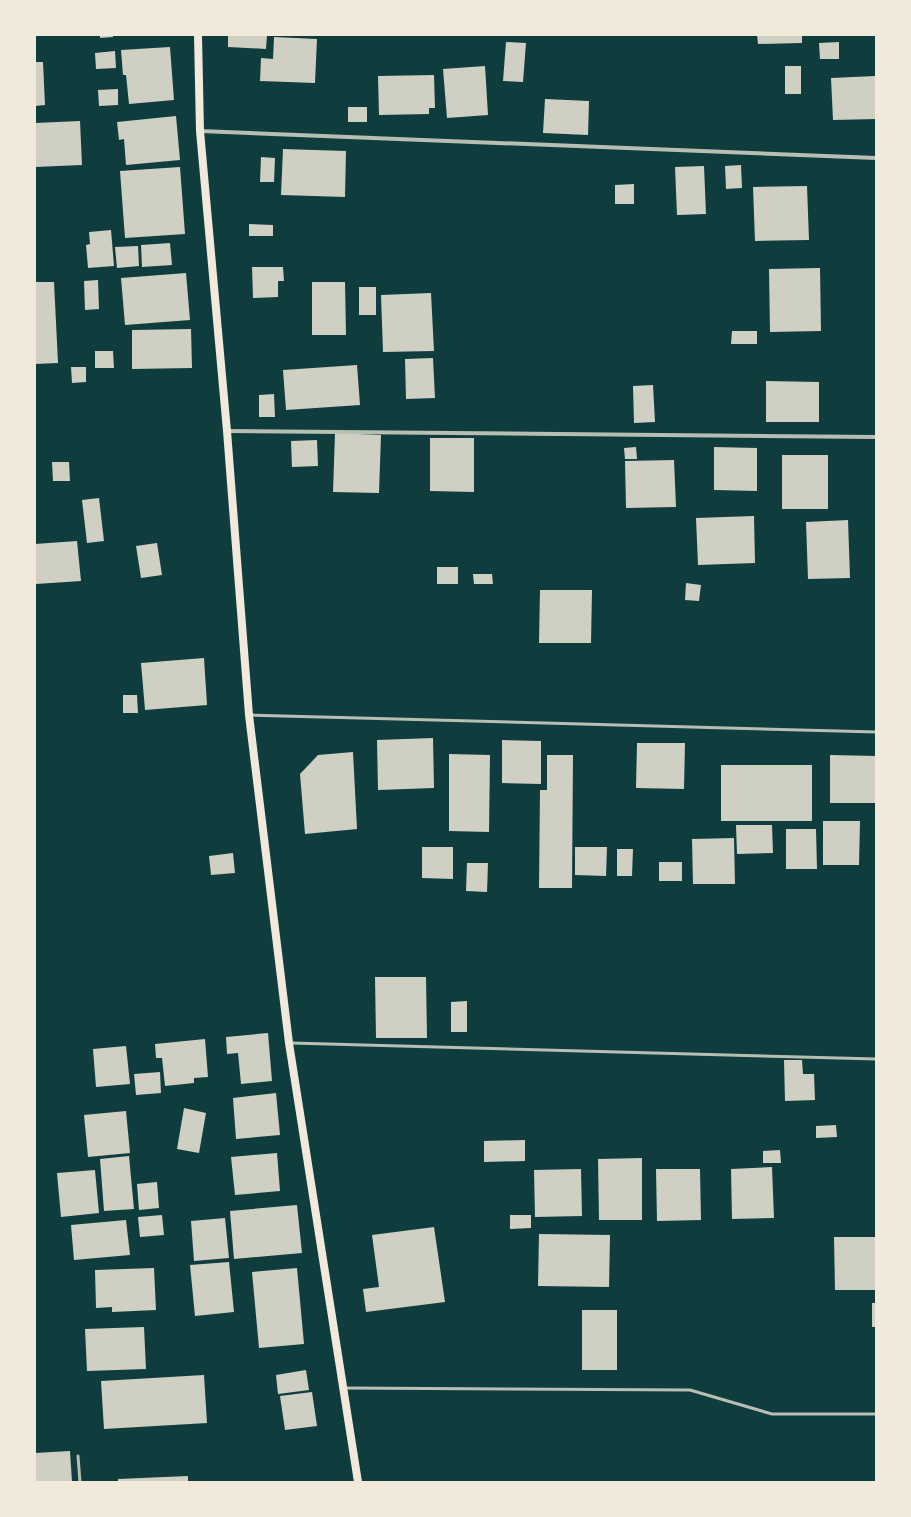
<svg xmlns="http://www.w3.org/2000/svg" width="911" height="1517" font-family="Arial,sans-serif">
	<style>
		.building { fill: #cfcfc3 }
		.lines { fill: none; stroke-linecap: round; stroke-linejoin: round }
		.service { stroke: #b8beb3; stroke-width: 3 }
		.minor { stroke: #b8beb3; stroke-width: 4 }
		.secondary { stroke: #f1e9da; stroke-width: 8 }
	</style>
	<rect width="100%" height="100%" fill="#0f3d3e"/>
	<g class="building">
		<polygon points="100,35 113,35 113,37 100,38"/>
		<polygon points="228,35 267,35 266,49 228,47"/>
		<polygon points="757,35 802,35 802,43 758,44"/>
		<polygon points="274,37 317,39 315,83 260,81 261,58 273,59"/>
		<polygon points="506,42 526,43 523,82 503,81"/>
		<polygon points="839,42 839,59 820,59 819,43"/>
		<polygon points="170,47 174,100 129,104 126,75 123,75 121,50"/>
		<polygon points="115,51 116,68 96,69 95,53"/>
		<polygon points="35,62 43,62 45,105 35,106"/>
		<polygon points="485,66 488,115 447,118 443,69"/>
		<rect x="785" y="66" width="16" height="28"/>
		<polygon points="434,75 435,108 429,108 429,114 379,115 378,76"/>
		<polygon points="875,76 876,119 833,120 831,78"/>
		<polygon points="118,89 118,105 99,106 98,90"/>
		<polygon points="545,99 589,101 588,135 543,133"/>
		<rect x="348" y="107" width="19" height="15"/>
		<polygon points="176,116 180,160 126,165 124,139 119,140 117,122"/>
		<polygon points="80,121 82,165 35,167 35,123"/>
		<polygon points="283,149 346,151 345,197 281,195"/>
		<polygon points="261,157 275,158 274,182 260,182"/>
		<polygon points="741,165 742,188 726,189 725,166"/>
		<polygon points="704,166 706,214 677,215 675,167"/>
		<polygon points="180,167 185,234 125,238 120,171"/>
		<polygon points="634,184 634,204 615,204 615,185"/>
		<polygon points="807,186 809,240 755,241 753,187"/>
		<polygon points="249,224 273,225 273,236 249,236"/>
		<polygon points="111,230 114,266 88,268 86,245 90,244 89,232"/>
		<polygon points="170,243 172,265 142,267 141,245"/>
		<polygon points="138,246 139,266 117,268 115,247"/>
		<polygon points="252,267 283,267 284,281 278,281 278,297 253,298"/>
		<polygon points="820,268 821,331 770,332 769,269"/>
		<polygon points="186,273 190,320 125,325 121,278"/>
		<polygon points="98,280 99,309 85,310 84,281"/>
		<polygon points="35,282 54,282 58,363 35,364"/>
		<polygon points="312,282 345,282 346,335 312,335"/>
		<rect x="359" y="287" width="17" height="28"/>
		<polygon points="431,293 434,351 383,352 381,295"/>
		<polygon points="191,329 192,368 132,369 132,330"/>
		<polygon points="732,331 757,331 757,344 731,344"/>
		<polygon points="95,351 113,351 114,368 95,368"/>
		<polygon points="433,358 435,398 406,399 405,359"/>
		<polygon points="357,365 360,405 286,410 283,370"/>
		<polygon points="71,367 86,367 86,382 72,383"/>
		<polygon points="766,381 819,382 819,422 766,422"/>
		<polygon points="653,385 655,422 634,423 633,386"/>
		<polygon points="274,394 275,417 259,417 259,395"/>
		<polygon points="335,433 381,435 379,493 333,492"/>
		<polygon points="430,438 474,438 474,492 430,491"/>
		<polygon points="317,440 318,466 292,467 291,441"/>
		<polygon points="636,447 637,459 625,459 624,448"/>
		<polygon points="714,447 757,448 757,491 714,490"/>
		<rect x="782" y="455" width="46" height="54"/>
		<polygon points="674,460 676,507 626,508 625,461"/>
		<polygon points="52,462 69,462 70,481 53,481"/>
		<polygon points="99,498 104,541 87,543 82,500"/>
		<polygon points="754,516 755,563 698,565 696,518"/>
		<polygon points="848,520 850,578 808,579 806,522"/>
		<polygon points="77,541 81,581 36,584 35,544"/>
		<polygon points="157,543 162,575 141,578 136,546"/>
		<rect x="437" y="567" width="21" height="17"/>
		<polygon points="473,574 492,574 493,584 474,584"/>
		<polygon points="686,583 701,585 699,601 685,600"/>
		<polygon points="540,590 592,590 591,643 539,643"/>
		<polygon points="204,658 207,705 145,710 141,663"/>
		<polygon points="123,695 137,695 138,713 123,713"/>
		<polygon points="433,738 434,788 378,790 377,740"/>
		<polygon points="502,740 541,741 541,784 502,783"/>
		<polygon points="637,743 685,743 684,789 636,788"/>
		<polygon points="353,752 357,829 305,834 300,774 318,755"/>
		<polygon points="449,754 490,755 489,832 449,831"/>
		<polygon points="547,755 573,755 572,888 539,888 540,790 547,790"/>
		<polygon points="830,755 876,756 876,803 830,803"/>
		<rect x="721" y="765" width="91" height="56"/>
		<polygon points="823,821 860,821 859,865 823,865"/>
		<polygon points="736,825 772,825 773,853 737,854"/>
		<polygon points="786,829 816,829 817,869 786,869"/>
		<polygon points="734,838 735,884 693,884 692,839"/>
		<polygon points="422,847 453,847 453,879 422,878"/>
		<polygon points="575,847 607,847 606,876 575,875"/>
		<polygon points="617,849 633,849 632,876 617,876"/>
		<polygon points="233,853 235,873 211,875 209,856"/>
		<rect x="659" y="862" width="23" height="19"/>
		<polygon points="467,863 488,863 487,892 466,891"/>
		<polygon points="375,977 426,977 427,1038 376,1038"/>
		<polygon points="467,1001 467,1032 451,1032 451,1002"/>
		<polygon points="268,1033 272,1081 241,1084 238,1053 227,1054 226,1037"/>
		<polygon points="205,1039 208,1077 194,1078 194,1083 165,1086 162,1058 156,1058 155,1044"/>
		<polygon points="126,1046 130,1084 96,1087 93,1049"/>
		<polygon points="784,1060 802,1060 803,1074 814,1074 815,1100 785,1101"/>
		<polygon points="160,1072 161,1093 136,1095 134,1074"/>
		<polygon points="276,1093 280,1135 236,1139 233,1098"/>
		<polygon points="184,1108 206,1113 199,1153 177,1149"/>
		<polygon points="126,1111 130,1153 88,1157 84,1115"/>
		<polygon points="836,1125 837,1137 816,1138 816,1126"/>
		<polygon points="525,1140 525,1161 484,1162 484,1141"/>
		<polygon points="780,1150 781,1163 763,1163 763,1151"/>
		<polygon points="277,1153 280,1191 235,1195 231,1157"/>
		<polygon points="129,1156 134,1209 104,1211 100,1159"/>
		<polygon points="642,1158 642,1220 599,1220 598,1159"/>
		<polygon points="772,1167 774,1218 732,1219 731,1169"/>
		<polygon points="581,1169 582,1216 535,1217 534,1170"/>
		<polygon points="656,1169 700,1169 701,1220 657,1221"/>
		<polygon points="95,1170 99,1213 61,1217 57,1173"/>
		<polygon points="157,1182 159,1208 139,1210 137,1184"/>
		<polygon points="297,1205 302,1253 234,1259 230,1211"/>
		<polygon points="162,1215 164,1235 140,1237 138,1217"/>
		<polygon points="510,1215 531,1215 531,1228 510,1229"/>
		<polygon points="225,1218 229,1258 194,1261 191,1221"/>
		<polygon points="126,1220 130,1255 74,1260 71,1225"/>
		<polygon points="434,1227 445,1302 366,1312 363,1289 379,1287 372,1235"/>
		<polygon points="539,1234 610,1235 609,1287 538,1286"/>
		<polygon points="834,1237 876,1237 876,1290 835,1290"/>
		<polygon points="229,1262 234,1312 195,1316 190,1265"/>
		<polygon points="154,1268 156,1310 112,1312 112,1307 96,1308 95,1270"/>
		<polygon points="297,1268 304,1344 259,1348 252,1272"/>
		<rect x="872" y="1303" width="4" height="24"/>
		<rect x="582" y="1310" width="35" height="60"/>
		<polygon points="144,1327 146,1369 87,1371 85,1329"/>
		<polygon points="306,1370 309,1390 278,1394 276,1375"/>
		<polygon points="204,1375 207,1423 104,1429 101,1381"/>
		<polygon points="312,1392 317,1426 285,1430 280,1396"/>
		<polygon points="70,1451 72,1482 35,1482 35,1453"/>
		<polygon points="188,1476 188,1482 118,1482 118,1479"/>
	</g>
	<g class="lines">
		<g class="service">
			<polyline points="249,715 876,732"/>
			<polyline points="291,1043 876,1059"/>
			<polyline points="343,1388 690,1390 772,1414 876,1414"/>
			<polyline points="78,1456 80,1482"/>
		</g>
		<g class="minor">
			<polyline points="200,131 876,158"/>
			<polyline points="227,431 876,437"/>
		</g>
		<polyline class="secondary" points="198,35 200,131 227,431 249,715 289,1043 358,1482"/>
	</g>
	<rect width="911" height="1517" fill="none" stroke="#f1e9da" stroke-width="72"/>
</svg>
